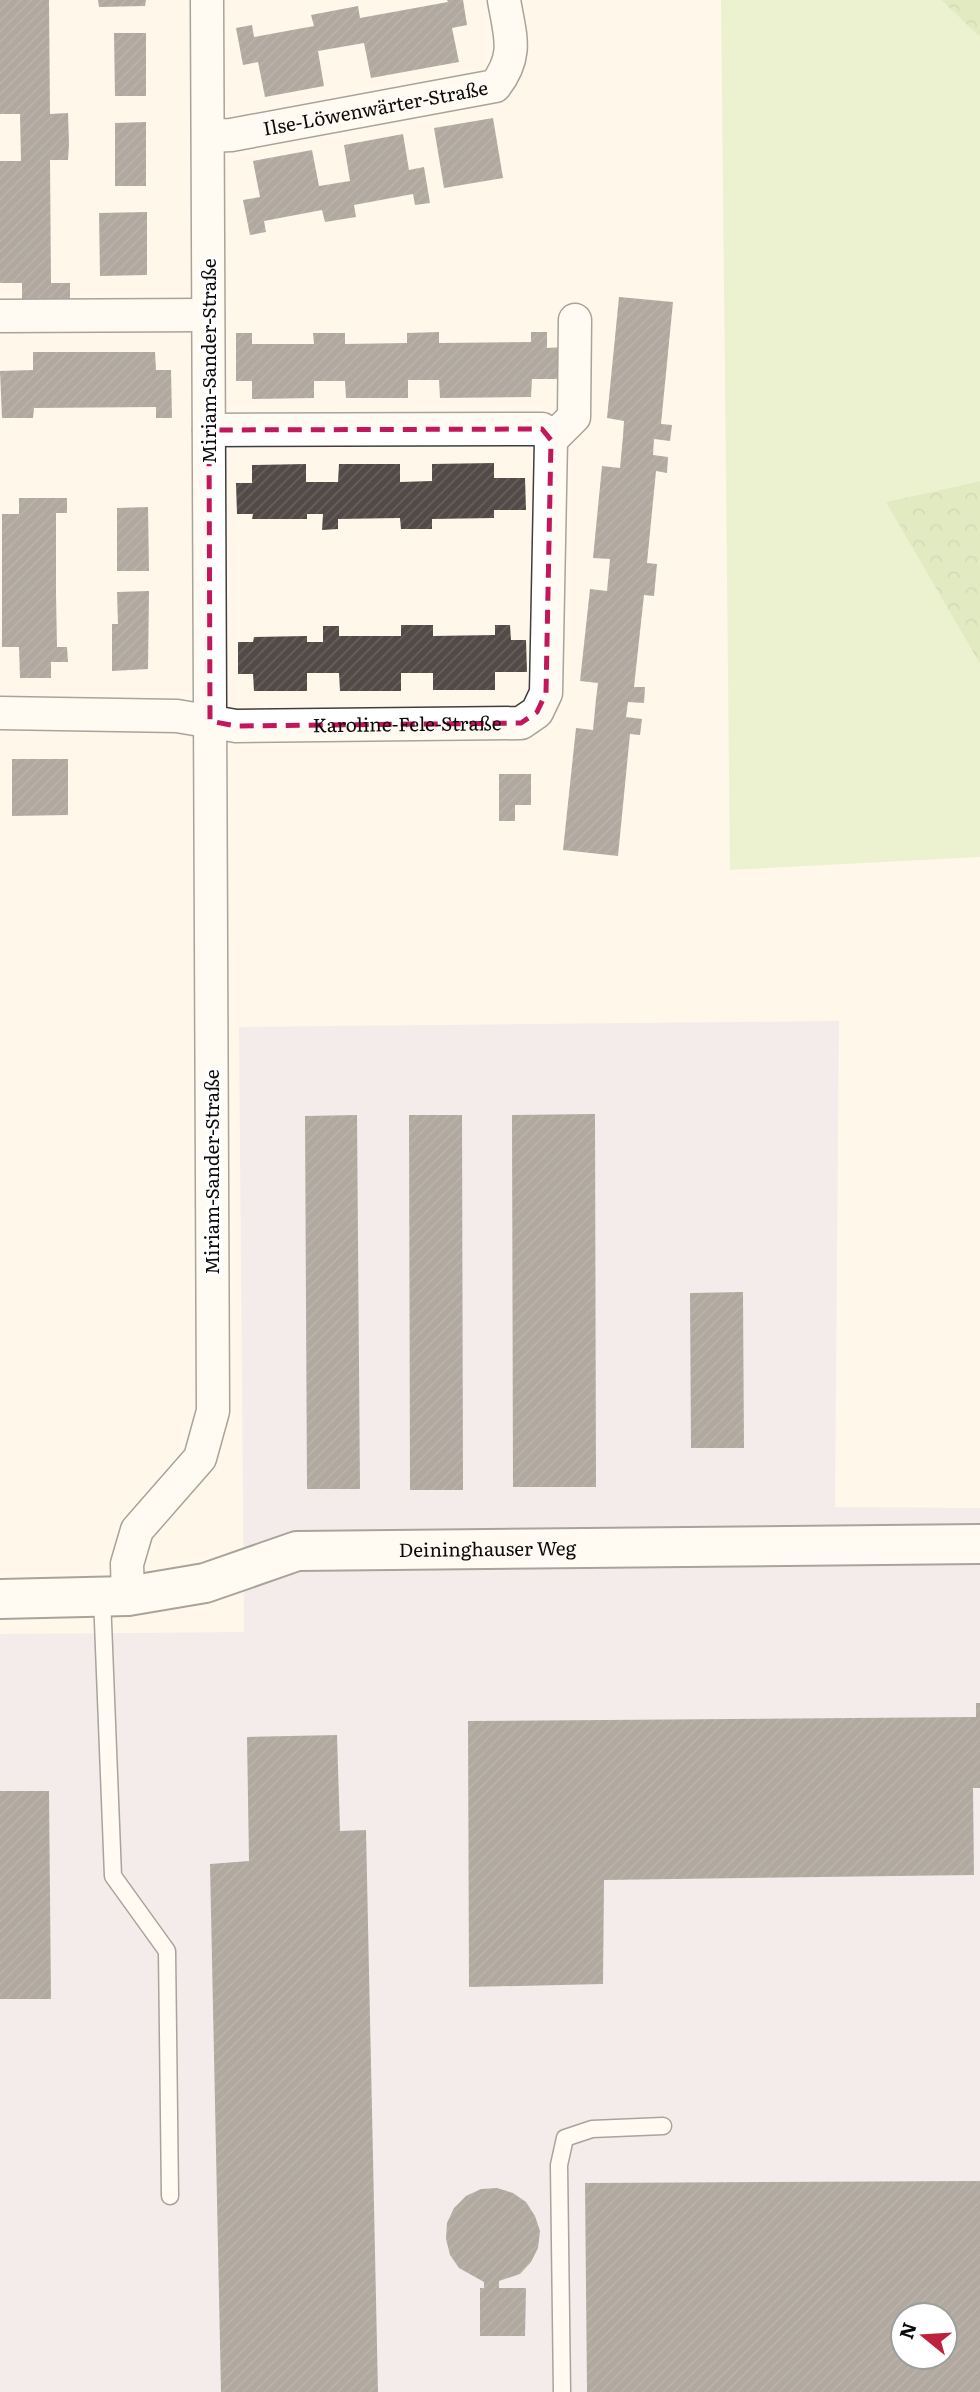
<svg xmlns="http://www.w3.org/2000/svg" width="980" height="2392" font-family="Literata,serif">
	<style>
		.industrial { fill: #e7deea; fill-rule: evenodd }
		.grass { fill: #d6e9b2 }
		.forest { fill: url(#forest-crowns) }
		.building { fill: url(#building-hatch); fill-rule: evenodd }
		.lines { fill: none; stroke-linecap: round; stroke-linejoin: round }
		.service-casing { stroke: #3e3e3e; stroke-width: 19 }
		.minor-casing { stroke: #3e3e3e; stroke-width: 35 }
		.tertiary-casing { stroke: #3e3e3e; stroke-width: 42 }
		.service { stroke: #fff; stroke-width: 16 }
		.minor { stroke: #fff; stroke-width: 32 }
		.tertiary { stroke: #fff; stroke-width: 38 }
		.marked { fill: none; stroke: #c2185b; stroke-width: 5; stroke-dasharray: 14 9; stroke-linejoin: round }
		.labels { text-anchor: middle; stroke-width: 7; stroke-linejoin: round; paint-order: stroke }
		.street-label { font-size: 19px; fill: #0b0b0b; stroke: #fff }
	</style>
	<defs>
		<pattern id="forest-crowns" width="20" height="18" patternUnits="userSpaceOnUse" patternTransform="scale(1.75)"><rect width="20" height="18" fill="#bcda91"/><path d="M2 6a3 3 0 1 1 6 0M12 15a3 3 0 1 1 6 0" fill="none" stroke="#a0ba7c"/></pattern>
		<pattern id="building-hatch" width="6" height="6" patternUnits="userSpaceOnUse" patternTransform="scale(1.75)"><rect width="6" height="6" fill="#534a47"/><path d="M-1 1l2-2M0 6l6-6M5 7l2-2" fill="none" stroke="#67605d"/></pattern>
	</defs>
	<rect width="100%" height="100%" fill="#fff7e9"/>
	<path class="industrial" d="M839,1021L835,1507L980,1508V2392H0V1634L244,1632L239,1027ZM903,2315H945V2357H903Z"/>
	<polygon class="grass" points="721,0 941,0 980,37 980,481 887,502 980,664 980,857 730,870"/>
	<g class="forest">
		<polygon points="941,0 980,0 980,37"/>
		<polygon points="980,481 980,664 886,502"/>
	</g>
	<g class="building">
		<polygon points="0,0 49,0 50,114 68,113 69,144 68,160 50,160 51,283 70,283 70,299 22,299 22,283 0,283 0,161 21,161 20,114 0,114"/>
		<polygon points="98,0 146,0 145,6 99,7"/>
		<polygon points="447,0 463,0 467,25 452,28 459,62 371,78 364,43 318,51 324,86 265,97 258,62 243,65 236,28 252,25 254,37 314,26 311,15 358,6 360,18 448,2"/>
		<polygon points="114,33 146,33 146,96 115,96"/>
		<polygon points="493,118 503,178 444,188 434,128"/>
		<polygon points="146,122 146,186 115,186 115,123"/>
		<polygon points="403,134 409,170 424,167 430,203 415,205 413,194 354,205 356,217 325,222 322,210 264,221 266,232 250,235 243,200 260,197 253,161 312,150 319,186 350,181 344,145"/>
		<polygon points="147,212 147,275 100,276 99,213"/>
		<polygon points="619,297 673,302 661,424 672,425 670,441 654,439 653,455 668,457 667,473 656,471 647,563 657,564 654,596 644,595 634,687 645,687 644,703 628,702 626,717 642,719 640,735 630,734 618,856 563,850 576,728 593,730 596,699 598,683 580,681 590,589 607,591 610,559 593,558 602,466 620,468 623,436 624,421 607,418"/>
		<polygon points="439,332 439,343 531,342 531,332 547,332 547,348 563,347 563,379 532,379 531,397 440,398 439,380 408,380 408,398 346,398 345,381 314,381 314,398 252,399 252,381 236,381 236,333 252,333 252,344 314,344 313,333 345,333 345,344 407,343 407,333"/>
		<polygon points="33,352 155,352 156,370 171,370 172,418 156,418 156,407 34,408 33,418 2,418 0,371 33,370"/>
		<polygon points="494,463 494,478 525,478 526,510 494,510 494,518 432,519 432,529 401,529 400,518 338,519 338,529 322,530 323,514 307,514 307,519 252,519 253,514 237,514 236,483 252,483 252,465 306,464 306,482 338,482 339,464 400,464 400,482 432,481 432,464"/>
		<polygon points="19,498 67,498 67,513 56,513 56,593 57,647 67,647 68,662 51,662 51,678 20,678 19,647 2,647 2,514 19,514"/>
		<polygon points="148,507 149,571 117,571 117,508"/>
		<polygon points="149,591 148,669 112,671 112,624 118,624 117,592"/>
		<polygon points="401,625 433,625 433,636 495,635 495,625 510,625 511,640 526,640 527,672 495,672 495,690 433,690 433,673 401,673 401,691 340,691 339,673 307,673 307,691 254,691 253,674 238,674 238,642 253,642 254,637 307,636 307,642 323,642 323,626 339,626 339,636 401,636"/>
		<polygon points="12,759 68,759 68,815 12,816"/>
		<polygon points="499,774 531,774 531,805 515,805 515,821 499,821"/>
		<polygon points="595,1114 596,1487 513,1487 512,1115"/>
		<polygon points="357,1115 360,1489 307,1489 305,1116"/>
		<polygon points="409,1115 462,1115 463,1490 410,1490"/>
		<polygon points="743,1292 744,1448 691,1448 690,1293"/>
		<polygon points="976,1703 980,1703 980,1788 973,1788 974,1875 604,1880 603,1984 469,1987 468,1721 976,1717"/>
		<polygon points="337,1735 340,1831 366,1830 378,2392 221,2392 210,1864 249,1861 247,1737"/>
		<polygon points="0,1791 49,1791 51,1999 0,1999"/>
		<path d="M980,2181V2392H587L585,2183ZM903,2315H945V2357H903Z"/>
		<polygon points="497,2188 513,2193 526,2202 535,2216 540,2231 538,2248 531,2262 520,2274 499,2281 499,2288 526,2288 525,2336 480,2336 480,2288 484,2288 484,2282 459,2268 450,2255 446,2239 447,2223 454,2208 466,2196 481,2189"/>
	</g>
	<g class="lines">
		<defs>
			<g id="service">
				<polyline points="102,1597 113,1876 167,1951 170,2196"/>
				<polyline points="562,2392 559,2165 565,2138 592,2129 663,2126"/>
			</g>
			<g id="minor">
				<path id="s1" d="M208,136L231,135L495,86C519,55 510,36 504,0"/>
				<polyline points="0,316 208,315"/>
				<polyline points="551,440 574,417 575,320"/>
				<path id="s2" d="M0,713L177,716L236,726L521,723L537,712L546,693L551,440L542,429L209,430"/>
				<polyline points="128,1596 127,1564 137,1530 200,1458 213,1411 207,0"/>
			</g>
			<g id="tertiary">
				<path id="s3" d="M0,1599L128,1596L205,1583L297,1551L980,1544"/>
			</g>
		</defs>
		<use href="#service" class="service-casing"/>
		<use href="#minor" class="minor-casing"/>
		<use href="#tertiary" class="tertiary-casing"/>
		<use href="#service" class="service"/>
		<use href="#minor" class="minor"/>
		<use href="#tertiary" class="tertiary"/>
	</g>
	<path d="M0 0H980V2392H0ZM542,429L551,440L546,693L537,712L521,723L236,726L210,721L209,430Z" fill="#fff7e9" fill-opacity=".55" fill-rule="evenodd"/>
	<path class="marked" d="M542,429L551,440L546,693L537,712L521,723L236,726L210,721L209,430Z"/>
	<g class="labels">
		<g class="street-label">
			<text dy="7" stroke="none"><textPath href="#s1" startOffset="170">Ilse-Löwenwärter-Straße</textPath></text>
			<text transform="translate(209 361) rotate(-90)" y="7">Miriam-Sander-Straße</text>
			<text dy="7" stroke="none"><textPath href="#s2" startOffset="408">Karoline-Fele-Straße</textPath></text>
			<text transform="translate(212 1172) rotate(-90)" y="7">Miriam-Sander-Straße</text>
			<text dy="7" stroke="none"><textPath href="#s3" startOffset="494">Deininghauser Weg</textPath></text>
		</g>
	</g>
	<g transform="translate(924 2336) rotate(288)"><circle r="33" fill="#ffffff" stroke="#9d9d9d" stroke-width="2"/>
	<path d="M0-5L12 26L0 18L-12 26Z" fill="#bc213e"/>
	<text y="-10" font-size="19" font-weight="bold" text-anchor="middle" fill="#0b0b0b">N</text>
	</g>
</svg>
